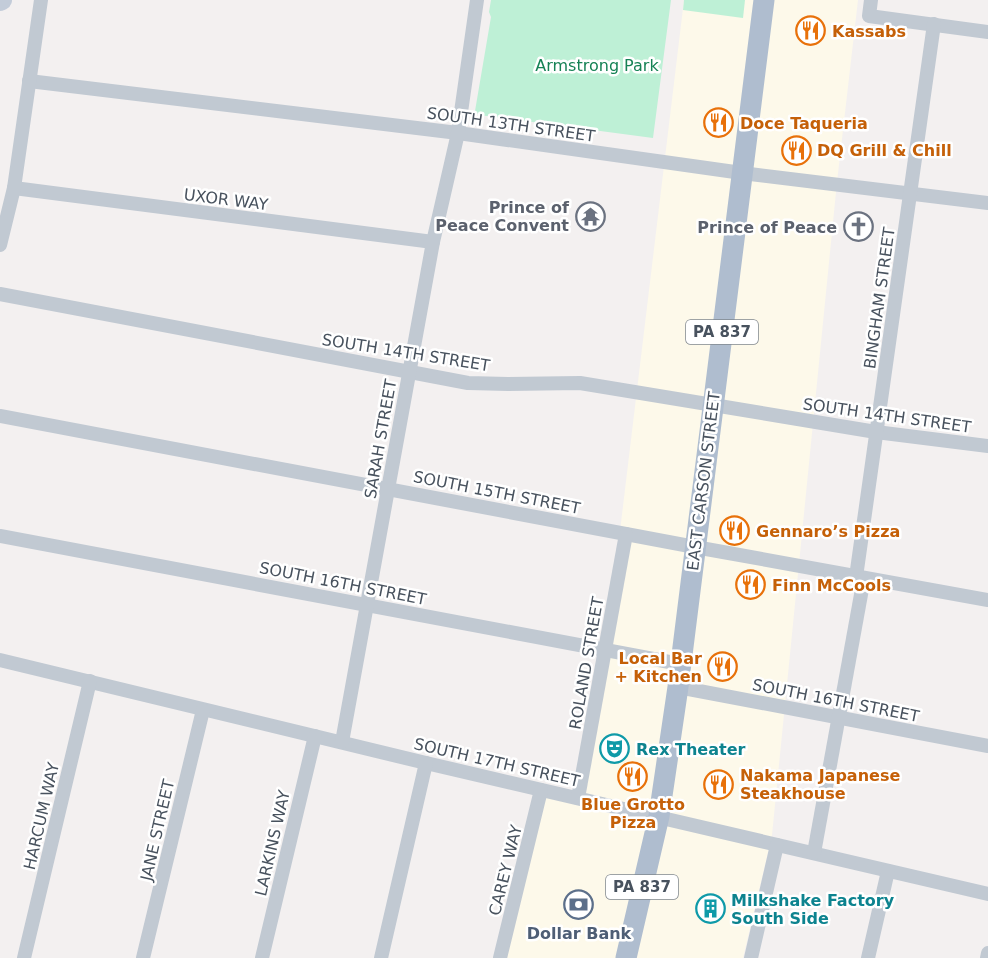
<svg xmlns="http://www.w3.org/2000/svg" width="988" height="958" font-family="'DejaVu Sans',sans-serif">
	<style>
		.commercial { fill: #fdf9ea }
		.green { fill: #bef0d6 }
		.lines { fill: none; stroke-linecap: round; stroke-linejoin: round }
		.street { stroke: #c1c9d2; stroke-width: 14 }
		.secondary { stroke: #c3ccd9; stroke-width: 20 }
		.primary { stroke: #afbdcf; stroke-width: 21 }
		.labels { text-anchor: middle; stroke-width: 5; stroke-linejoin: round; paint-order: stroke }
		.shield { fill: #fff; stroke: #7f868e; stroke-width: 1.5 }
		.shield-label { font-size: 15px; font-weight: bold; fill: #48525e }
		.food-label { font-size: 16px; font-weight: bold; fill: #c56008; stroke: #fff; text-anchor: start }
		.park-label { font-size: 16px; fill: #168255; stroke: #fff }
		.street-label { font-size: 16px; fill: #48525e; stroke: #fff }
		.worship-label { font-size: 16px; font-weight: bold; fill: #5b616d; stroke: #fff; text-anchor: end }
		.culture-label { font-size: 16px; font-weight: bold; fill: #0d838f; stroke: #fff; text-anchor: start }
		.service-label { font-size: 16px; font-weight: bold; fill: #4e5e75; stroke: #fff }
	</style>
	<rect width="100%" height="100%" fill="#f3f0f0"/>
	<polygon class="commercial" points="684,0 858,0 837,182 772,835 743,958 498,958 539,788 578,796 620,531"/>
	<g class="green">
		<polygon points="491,0 671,0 653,138 479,115 475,111 491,17 489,12"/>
		<polygon points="684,0 745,0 743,18 683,10"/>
	</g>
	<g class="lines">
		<g class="street">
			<polyline points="871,0 869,16 988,32"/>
			<polyline points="29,81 458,133 742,173 988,203"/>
			<polyline points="14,188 433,242"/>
			<polyline points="0,245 14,188 41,0"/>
			<polyline points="0,294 468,383 508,384 580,383 876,432 988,446"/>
			<polyline points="0,416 695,547 988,600"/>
			<polyline points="0,536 680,664"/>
			<polyline points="856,577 934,24"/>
			<polyline points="0,660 426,763 988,894"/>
			<polyline points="678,687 988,746"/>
			<polyline points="342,742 433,242 458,133 477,0"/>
			<polyline points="578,798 626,534"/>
			<polyline points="814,853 864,578"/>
			<polyline points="24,958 90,681"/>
			<polyline points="143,958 203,710"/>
			<polyline points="262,958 315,736"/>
			<polyline points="381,958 426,763"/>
			<polyline points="500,958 541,790"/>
			<polyline points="751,958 777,845"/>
			<polyline points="868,958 888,871"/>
			<polyline points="987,958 988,953"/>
		</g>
		<polyline class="secondary" points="0,1 2,0"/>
		<polyline class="primary" points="626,958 659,816 678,687 764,0"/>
	</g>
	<defs>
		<symbol id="restaurant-ring" viewBox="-11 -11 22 22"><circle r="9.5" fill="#fff" stroke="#e8710a" stroke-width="1.5"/><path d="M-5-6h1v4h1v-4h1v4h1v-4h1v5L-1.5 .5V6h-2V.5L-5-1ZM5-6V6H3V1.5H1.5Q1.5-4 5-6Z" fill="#e8710a"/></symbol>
		<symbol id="temple-ring" viewBox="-11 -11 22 22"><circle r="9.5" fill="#fff" stroke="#6b7280" stroke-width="1.5"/><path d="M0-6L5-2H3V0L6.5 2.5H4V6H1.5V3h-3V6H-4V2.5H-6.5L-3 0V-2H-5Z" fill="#6b7280"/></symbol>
		<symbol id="church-ring" viewBox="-11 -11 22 22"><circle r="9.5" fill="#fff" stroke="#6b7280" stroke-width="1.5"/><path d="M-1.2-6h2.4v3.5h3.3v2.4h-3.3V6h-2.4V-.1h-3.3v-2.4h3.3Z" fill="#6b7280"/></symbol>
		<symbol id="theatre-ring" viewBox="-11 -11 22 22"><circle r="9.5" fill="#fff" stroke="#0f9aa8" stroke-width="1.5"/><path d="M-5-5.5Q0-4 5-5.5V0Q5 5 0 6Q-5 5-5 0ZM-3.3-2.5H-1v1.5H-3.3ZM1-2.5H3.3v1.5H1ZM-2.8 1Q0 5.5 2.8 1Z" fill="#0f9aa8"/></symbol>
		<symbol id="bank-ring" viewBox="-11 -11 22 22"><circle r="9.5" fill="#fff" stroke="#5c6f8a" stroke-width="1.5"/><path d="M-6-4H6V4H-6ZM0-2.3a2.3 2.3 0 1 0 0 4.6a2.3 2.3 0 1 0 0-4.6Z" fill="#5c6f8a"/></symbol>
		<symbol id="building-ring" viewBox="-11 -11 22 22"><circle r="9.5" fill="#fff" stroke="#0f9aa8" stroke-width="1.5"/><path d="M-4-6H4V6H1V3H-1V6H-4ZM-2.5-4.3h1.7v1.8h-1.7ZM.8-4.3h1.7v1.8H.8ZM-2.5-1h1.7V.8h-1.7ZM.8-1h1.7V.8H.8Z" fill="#0f9aa8"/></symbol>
	</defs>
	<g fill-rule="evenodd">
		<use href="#restaurant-ring" x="794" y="14" width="33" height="33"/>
		<use href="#restaurant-ring" x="702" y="106" width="33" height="33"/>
		<use href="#restaurant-ring" x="780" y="134" width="33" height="33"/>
		<use href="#temple-ring" x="574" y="200" width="33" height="33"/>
		<use href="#church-ring" x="842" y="210" width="33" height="33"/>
		<use href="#restaurant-ring" x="718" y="514" width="33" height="33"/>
		<use href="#restaurant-ring" x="734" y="568" width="33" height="33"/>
		<use href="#restaurant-ring" x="706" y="650" width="33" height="33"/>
		<use href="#theatre-ring" x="598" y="732" width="33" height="33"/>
		<use href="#restaurant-ring" x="616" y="760" width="33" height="33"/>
		<use href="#restaurant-ring" x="702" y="768" width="33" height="33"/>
		<use href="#bank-ring" x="562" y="888" width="33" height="33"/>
		<use href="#building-ring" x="694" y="892" width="33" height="33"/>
	</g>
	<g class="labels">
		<g class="shield">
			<rect x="686" y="320" width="72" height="24" rx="4.5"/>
			<rect x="606" y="875" width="72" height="24" rx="4.5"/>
		</g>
		<g class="shield-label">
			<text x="722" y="337">PA 837</text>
			<text x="642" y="892">PA 837</text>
		</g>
		<g class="food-label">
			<text x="832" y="37">Kassabs</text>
			<text x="740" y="129">Doce Taqueria</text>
			<text x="817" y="156">DQ Grill &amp; Chill</text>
			<text x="756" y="537">Gennaro’s Pizza</text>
			<text x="772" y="591">Finn McCools</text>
			<text x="702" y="664" text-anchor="end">Local Bar<tspan x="702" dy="18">+ Kitchen</tspan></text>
			<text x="740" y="781">Nakama Japanese<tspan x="740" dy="18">Steakhouse</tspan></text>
			<text x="633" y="810" text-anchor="middle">Blue Grotto<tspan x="633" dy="18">Pizza</tspan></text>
		</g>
		<g class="park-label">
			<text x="597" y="71">Armstrong Park</text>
		</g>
		<g class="street-label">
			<text transform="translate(511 124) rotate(8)" y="6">SOUTH 13TH STREET</text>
			<text transform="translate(226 199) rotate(7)" y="6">UXOR WAY</text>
			<text transform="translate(879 298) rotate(-82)" y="6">BINGHAM STREET</text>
			<text transform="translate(406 352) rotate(9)" y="6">SOUTH 14TH STREET</text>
			<text transform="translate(887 415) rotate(8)" y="6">SOUTH 14TH STREET</text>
			<text transform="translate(380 439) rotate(-80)" y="6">SARAH STREET</text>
			<text transform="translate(703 481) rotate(-83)" y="6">EAST CARSON STREET</text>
			<text transform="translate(497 492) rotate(11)" y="6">SOUTH 15TH STREET</text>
			<text transform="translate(343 583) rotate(11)" y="6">SOUTH 16TH STREET</text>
			<text transform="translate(586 663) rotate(-80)" y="6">ROLAND STREET</text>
			<text transform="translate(836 700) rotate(11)" y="6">SOUTH 16TH STREET</text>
			<text transform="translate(497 762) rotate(13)" y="6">SOUTH 17TH STREET</text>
			<text transform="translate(41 816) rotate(-77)" y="6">HARCUM WAY</text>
			<text transform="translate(157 830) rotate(-77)" y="6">JANE STREET</text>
			<text transform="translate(272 843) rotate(-77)" y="6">LARKINS WAY</text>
			<text transform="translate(505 870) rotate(-76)" y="6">CAREY WAY</text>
		</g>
		<g class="worship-label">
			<text x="569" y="213">Prince of<tspan x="569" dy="18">Peace Convent</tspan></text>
			<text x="837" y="233">Prince of Peace</text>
		</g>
		<g class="culture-label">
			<text x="636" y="755">Rex Theater</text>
			<text x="731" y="906">Milkshake Factory<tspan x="731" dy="18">South Side</tspan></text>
		</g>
		<g class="service-label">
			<text x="579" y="939">Dollar Bank</text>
		</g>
	</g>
</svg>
